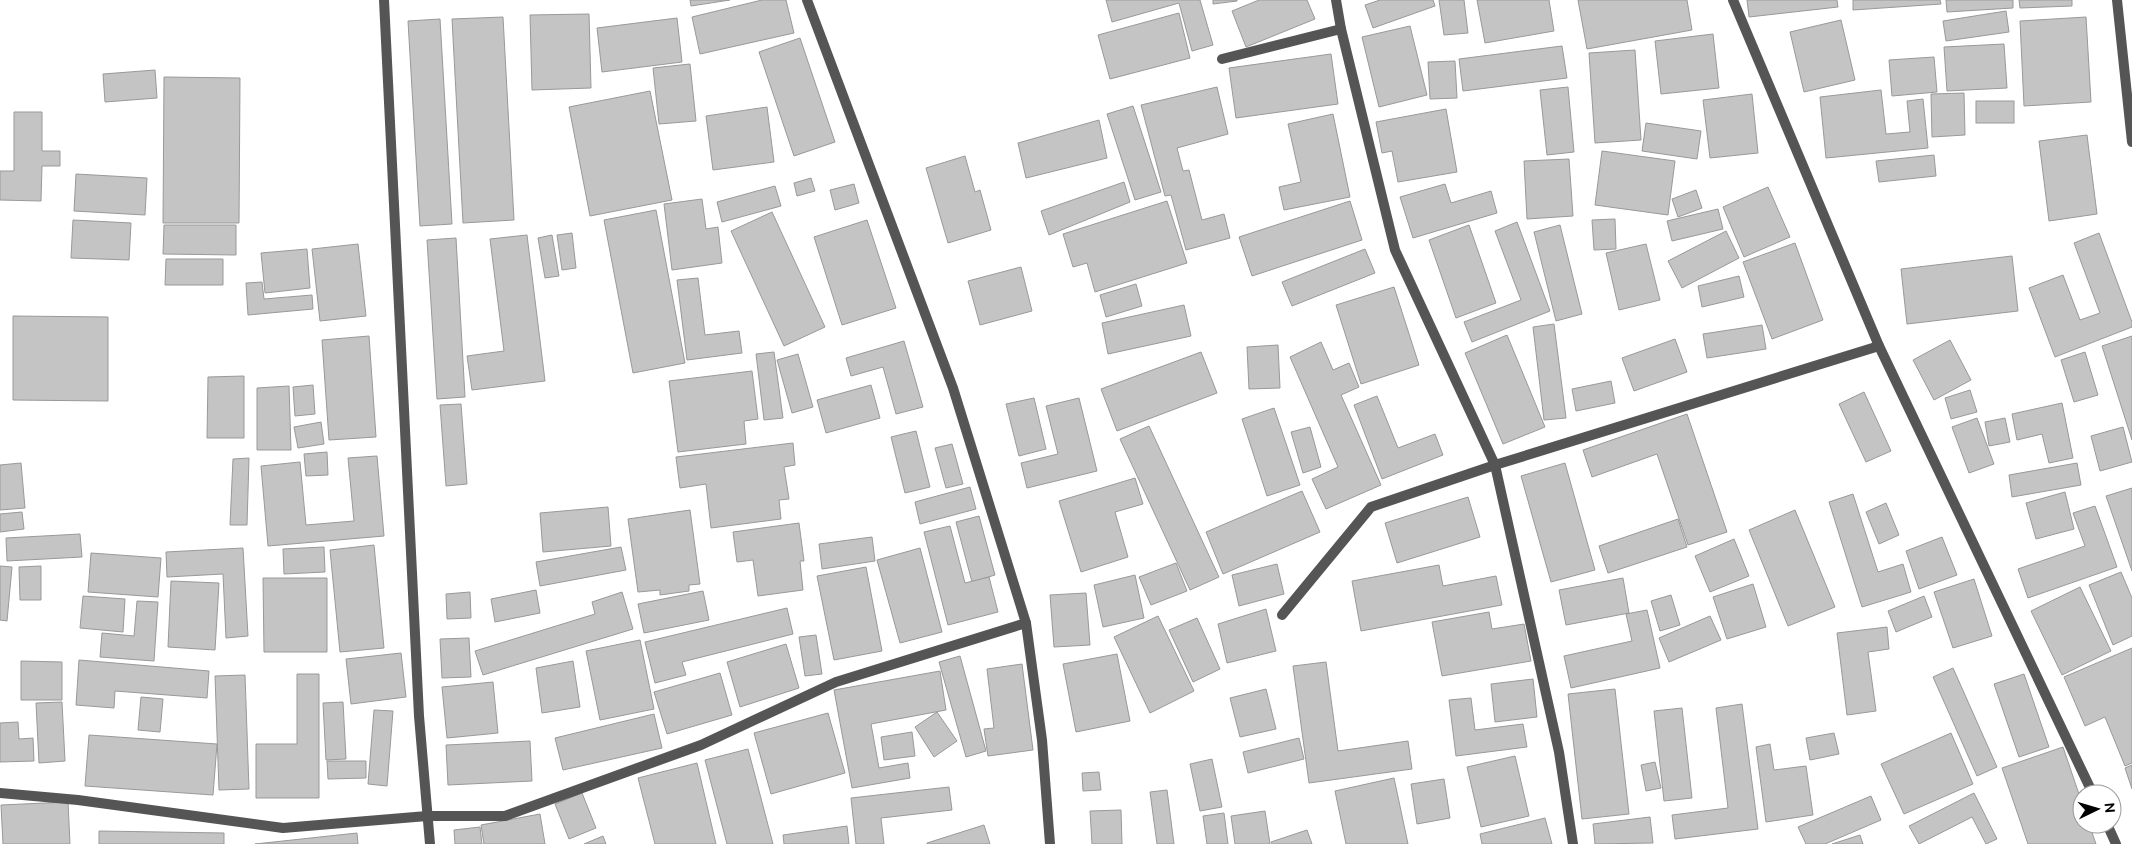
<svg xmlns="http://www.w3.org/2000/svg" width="2132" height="844" font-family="Ubuntu,sans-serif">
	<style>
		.building { fill: #c4c4c4; stroke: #999 }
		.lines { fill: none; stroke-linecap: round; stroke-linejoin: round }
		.street { stroke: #555; stroke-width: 10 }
	</style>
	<rect width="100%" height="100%" fill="#fff"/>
	<g class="building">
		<polygon points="690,0 730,0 691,6"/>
		<polygon points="762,0 786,0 794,33 700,54 692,17"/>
		<polygon points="1106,0 1200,0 1213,45 1192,51 1179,3 1112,22"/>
		<polygon points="1213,0 1237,0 1237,1 1213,4"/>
		<polygon points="1259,0 1307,0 1315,19 1246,47 1232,11"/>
		<polygon points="1380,0 1433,0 1435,6 1373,28 1365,5"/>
		<polygon points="1439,0 1464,0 1468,33 1444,35"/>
		<polygon points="1477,0 1549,0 1554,31 1485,43"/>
		<polygon points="1578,0 1687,0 1692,30 1587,49"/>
		<polygon points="1747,0 1837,0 1838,7 1749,17"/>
		<polygon points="1853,0 1940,0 1941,4 1853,10"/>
		<polygon points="1946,0 2013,0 2013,8 1947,12"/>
		<polygon points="2019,0 2072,0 2072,6 2020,8"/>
		<polygon points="2006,11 2009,32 1946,41 1943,21"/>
		<polygon points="1179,13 1190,58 1110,79 1098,35"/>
		<polygon points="589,14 591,88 532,90 530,15"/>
		<polygon points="503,17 514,220 463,223 452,19"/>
		<polygon points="2086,17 2091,102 2024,106 2020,21"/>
		<polygon points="677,18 682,62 602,72 597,28"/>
		<polygon points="440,19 452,224 420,226 408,21"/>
		<polygon points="1841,20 1855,80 1804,92 1790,32"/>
		<polygon points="1410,26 1427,95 1379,107 1362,37"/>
		<polygon points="1713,34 1719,88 1661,94 1655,41"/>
		<polygon points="800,38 835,142 794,156 759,52"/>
		<polygon points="2004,44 2007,88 1947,91 1944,47"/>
		<polygon points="1562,46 1567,78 1463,91 1459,59"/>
		<polygon points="1635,50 1641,140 1595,143 1589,53"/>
		<polygon points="1331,54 1338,104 1236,118 1229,68"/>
		<polygon points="1934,57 1937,92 1892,96 1889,60"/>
		<polygon points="1455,61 1457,98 1430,99 1428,62"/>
		<polygon points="690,64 696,121 659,124 653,68"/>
		<polygon points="155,70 157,98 105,102 103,74"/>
		<polygon points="164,77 240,78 239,223 163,223"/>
		<polygon points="1217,87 1228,134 1177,148 1183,171 1189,170 1202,220 1224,214 1230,238 1186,250 1171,195 1165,196 1141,105"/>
		<polygon points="1568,87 1574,152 1547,155 1540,90"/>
		<polygon points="1881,90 1886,134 1910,132 1907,101 1923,99 1928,148 1826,158 1820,97"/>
		<polygon points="650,91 672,200 590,216 569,107"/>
		<polygon points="1964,93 1965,135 1932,137 1931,94"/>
		<polygon points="1752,94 1758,153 1710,158 1703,100"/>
		<rect x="1976" y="101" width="38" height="22"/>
		<polygon points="1133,106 1161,192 1135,200 1107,114"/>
		<polygon points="767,107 774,162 713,170 706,116"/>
		<polygon points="1446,109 1457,172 1398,182 1392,151 1382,153 1376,122"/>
		<polygon points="14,112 42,112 42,151 60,151 60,166 42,166 41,201 0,200 0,171 14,171"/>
		<polygon points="1333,114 1350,197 1284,210 1279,187 1301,182 1288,124"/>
		<polygon points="1099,120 1107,158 1026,178 1018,143"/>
		<polygon points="1646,123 1701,131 1697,159 1642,151"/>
		<polygon points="2087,135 2097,214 2049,221 2039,141"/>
		<polygon points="1602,151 1675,161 1668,215 1595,205"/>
		<polygon points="1934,155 1936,176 1879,182 1876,161"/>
		<polygon points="965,156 975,192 980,190 991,230 948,243 926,168"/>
		<polygon points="1569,159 1573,216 1527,219 1524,161"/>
		<polygon points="76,174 147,178 145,215 74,211"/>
		<polygon points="811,178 815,191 797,196 794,183"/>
		<polygon points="1124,182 1130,202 1049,235 1041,211"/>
		<polygon points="854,184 859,203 835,210 830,190"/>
		<polygon points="1445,184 1451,203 1491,191 1497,213 1413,238 1400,197"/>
		<polygon points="775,186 781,206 722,222 717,202"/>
		<polygon points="1768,187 1790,237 1744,257 1723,207"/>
		<polygon points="1696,190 1702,208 1678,217 1672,199"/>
		<polygon points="702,199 706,229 718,227 722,263 672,270 664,204"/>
		<polygon points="1167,201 1187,263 1095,292 1087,263 1073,267 1063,234"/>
		<polygon points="1350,201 1362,240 1252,276 1239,237"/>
		<polygon points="1718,209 1723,229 1672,241 1667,221"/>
		<polygon points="656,210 685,363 633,373 604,220"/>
		<polygon points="772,212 825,327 784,346 731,231"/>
		<polygon points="1615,219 1616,249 1594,250 1592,220"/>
		<polygon points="73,220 131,223 129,260 71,258"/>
		<polygon points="867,220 896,308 842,325 814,237"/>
		<polygon points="1517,222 1550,311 1472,342 1464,322 1521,300 1495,231"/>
		<polygon points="164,225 236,225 236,255 163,254"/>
		<polygon points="1469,225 1496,303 1456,318 1429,240"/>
		<polygon points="1560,225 1582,314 1556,321 1534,232"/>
		<polygon points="1726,231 1739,258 1682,288 1668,261"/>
		<polygon points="572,233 576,268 562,270 557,235"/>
		<polygon points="2099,233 2132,322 2132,327 2055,357 2029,288 2063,275 2080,320 2100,313 2074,243"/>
		<polygon points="527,235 545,381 472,390 467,356 504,351 490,239"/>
		<polygon points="552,235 559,276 545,278 538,238"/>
		<polygon points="456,238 465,397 437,399 427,240"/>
		<polygon points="1795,243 1823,320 1772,339 1743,262"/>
		<polygon points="358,244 366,316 320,321 312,249"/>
		<polygon points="1646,244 1660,300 1619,310 1606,253"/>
		<polygon points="307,249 310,288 265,293 261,253"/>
		<polygon points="1365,249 1375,273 1292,306 1282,282"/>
		<polygon points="2012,256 2018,311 1907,324 1901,269"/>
		<polygon points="166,259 223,259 223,285 165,285"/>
		<polygon points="1021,267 1032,311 980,325 968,281"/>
		<polygon points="1739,276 1744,297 1702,307 1698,286"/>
		<polygon points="698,278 705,335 739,331 742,353 687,360 677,280"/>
		<polygon points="262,282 264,299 312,295 313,309 248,315 246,283"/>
		<polygon points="1136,284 1142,306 1106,317 1100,295"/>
		<polygon points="1394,287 1419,365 1361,384 1336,305"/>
		<polygon points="1184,305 1191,336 1108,354 1102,323"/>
		<polygon points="13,316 108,317 108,401 13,400"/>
		<polygon points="1554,324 1566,418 1544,420 1533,327"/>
		<polygon points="1762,325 1766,349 1707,358 1703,334"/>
		<polygon points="1507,335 1545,427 1503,444 1465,353"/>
		<polygon points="369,336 376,437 329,440 322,340"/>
		<polygon points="2132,336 2132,440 2102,346"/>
		<polygon points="1675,339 1687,372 1634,391 1622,358"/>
		<polygon points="1950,340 1971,380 1934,400 1913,360"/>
		<polygon points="904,341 923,407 896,414 883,367 851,376 846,358"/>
		<polygon points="1321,342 1333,370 1349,363 1359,387 1341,395 1381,485 1326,509 1312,479 1338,467 1290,357"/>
		<polygon points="1278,345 1280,388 1249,389 1247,347"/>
		<polygon points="774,352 783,418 764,420 756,354"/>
		<polygon points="1201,352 1217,393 1117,431 1101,389"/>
		<polygon points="2085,352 2098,395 2074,402 2061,360"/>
		<polygon points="798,354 813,407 792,413 777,360"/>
		<polygon points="752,371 758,419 744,421 746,444 678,452 669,381"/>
		<polygon points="244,376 244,438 207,438 208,377"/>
		<polygon points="1611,381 1615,403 1576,411 1572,389"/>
		<polygon points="313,385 315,414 295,416 293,387"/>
		<polygon points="871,385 880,418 826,433 817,400"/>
		<polygon points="289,386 291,450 257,450 257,388"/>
		<polygon points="1970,390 1977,412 1951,419 1945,398"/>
		<polygon points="1864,392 1891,451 1866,462 1839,404"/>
		<polygon points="1377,396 1398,448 1435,434 1443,455 1382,479 1354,405"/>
		<polygon points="1034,398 1046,449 1019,456 1006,404"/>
		<polygon points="1079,398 1097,471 1027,488 1021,463 1058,454 1046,406"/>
		<polygon points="2062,403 2073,458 2049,463 2042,434 2017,440 2012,414"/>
		<polygon points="461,404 467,484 446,486 440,405"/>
		<polygon points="1274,408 1300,485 1267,496 1242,419"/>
		<polygon points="1687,414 1727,532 1688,545 1657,454 1592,477 1583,450"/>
		<polygon points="1977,418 1994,464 1969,473 1952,427"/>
		<polygon points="2005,418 2010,442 1989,446 1985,422"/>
		<polygon points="321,422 324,444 298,448 294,427"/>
		<polygon points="1149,426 1219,577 1190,590 1120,439"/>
		<polygon points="1310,427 1321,467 1303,473 1291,432"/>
		<polygon points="2123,427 2132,462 2100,471 2091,436"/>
		<polygon points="916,431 930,487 905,493 891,437"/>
		<polygon points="793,443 795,465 784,467 789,499 779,500 781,519 711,528 706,484 680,488 676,457"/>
		<polygon points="952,444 963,484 946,488 935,448"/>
		<polygon points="327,452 328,475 306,476 304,454"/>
		<polygon points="377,456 384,536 268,546 261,466 300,462 306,525 354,521 348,458"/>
		<polygon points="249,458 247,525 230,525 233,459"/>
		<polygon points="21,463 25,508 0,510 0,465"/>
		<polygon points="1565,463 1595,570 1551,582 1521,476"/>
		<polygon points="2077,463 2081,485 2012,497 2009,475"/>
		<polygon points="1135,478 1143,504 1115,512 1128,557 1081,572 1059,501"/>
		<polygon points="970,487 976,509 920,524 915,502"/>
		<polygon points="2132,488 2132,571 2106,496"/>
		<polygon points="1302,491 1320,532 1223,574 1206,532"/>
		<polygon points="2065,492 2074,529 2036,539 2026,503"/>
		<polygon points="1853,494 1878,572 1903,564 1911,592 1862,607 1829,502"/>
		<polygon points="1468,497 1480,537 1397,563 1385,523"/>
		<polygon points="1886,503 1899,535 1879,544 1866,512"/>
		<polygon points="2095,506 2117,567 2028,598 2018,569 2085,546 2073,513"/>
		<polygon points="608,507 611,546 543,552 540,513"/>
		<polygon points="690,510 700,584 689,585 689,591 660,595 660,590 638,592 628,519"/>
		<polygon points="1795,510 1835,607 1788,626 1749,530"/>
		<polygon points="22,512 24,529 0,532 0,514"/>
		<polygon points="979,516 995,575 972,582 956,522"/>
		<polygon points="1678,519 1687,547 1608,573 1599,546"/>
		<polygon points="799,523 804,561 800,561 803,590 758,596 753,560 737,562 733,532"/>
		<polygon points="950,526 965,583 989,577 998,612 948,625 924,532"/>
		<polygon points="80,534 82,557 7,561 6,538"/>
		<polygon points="872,537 875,561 822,569 819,544"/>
		<polygon points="1942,537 1957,575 1919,589 1906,551"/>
		<polygon points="1734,539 1749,576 1710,592 1695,556"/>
		<polygon points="374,545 384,648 340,652 330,550"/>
		<polygon points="324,547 325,572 284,574 283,549"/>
		<polygon points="621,547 626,570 540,586 536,562"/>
		<polygon points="243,548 248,636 226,638 223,574 167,577 166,552"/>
		<polygon points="920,548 942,632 900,643 877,560"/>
		<polygon points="91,553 161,558 158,597 88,592"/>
		<polygon points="1176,563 1187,591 1151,605 1139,577"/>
		<polygon points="1277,564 1284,594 1239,606 1232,575"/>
		<polygon points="1439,565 1443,586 1496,576 1502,605 1361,631 1352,581"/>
		<polygon points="0,566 12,567 7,621 0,620"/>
		<polygon points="41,566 41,600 20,600 19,567"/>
		<polygon points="866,567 882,651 834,660 817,576"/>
		<polygon points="2121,572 2132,598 2132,636 2113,645 2089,585"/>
		<polygon points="1135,575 1144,618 1103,627 1094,585"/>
		<polygon points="263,578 327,578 327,652 264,652"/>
		<polygon points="1623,578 1629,613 1566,625 1559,590"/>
		<polygon points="1974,579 1992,636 1953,648 1934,592"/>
		<polygon points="171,581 219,583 215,650 168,647"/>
		<polygon points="1753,584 1766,627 1727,639 1713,597"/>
		<polygon points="2080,587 2111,651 2062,675 2031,611"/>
		<polygon points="536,590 540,613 495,622 491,599"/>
		<polygon points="703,591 709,620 644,633 638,604"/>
		<polygon points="470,592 471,618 447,619 446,594"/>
		<polygon points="622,592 633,629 483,675 475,651 595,614 592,602"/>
		<polygon points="1086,593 1090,645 1054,647 1050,595"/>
		<polygon points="1671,595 1680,625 1660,631 1651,601"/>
		<polygon points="83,596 125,599 123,632 80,628"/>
		<polygon points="1924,596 1932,617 1896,632 1888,611"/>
		<polygon points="137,601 158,602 154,661 100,657 102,633 134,636"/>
		<polygon points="787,608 793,634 682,662 686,675 655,683 645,642"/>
		<polygon points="1266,609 1276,651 1227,663 1218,624"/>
		<polygon points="1647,610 1660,668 1571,688 1564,656 1632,641 1626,614"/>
		<polygon points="1489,612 1492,629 1524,624 1531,661 1442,676 1432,622"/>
		<polygon points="1158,616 1194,691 1150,713 1114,637"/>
		<polygon points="1710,616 1721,640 1669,662 1659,638"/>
		<polygon points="1197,618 1220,669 1193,682 1169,630"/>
		<polygon points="1887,627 1889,649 1868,652 1876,711 1847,715 1837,633"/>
		<polygon points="816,635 822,674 805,676 799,637"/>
		<polygon points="469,638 471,677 442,678 440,639"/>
		<polygon points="640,640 654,709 600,720 586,651"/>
		<polygon points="786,644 799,688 740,707 727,662"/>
		<polygon points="2132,648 2132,763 2125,766 2105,717 2085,726 2064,677"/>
		<polygon points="401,653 406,697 351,704 346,659"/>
		<polygon points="1117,654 1130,721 1076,732 1063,664"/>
		<polygon points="960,656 986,751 966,757 939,662"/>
		<polygon points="79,660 209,671 207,698 115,691 114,708 76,705"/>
		<polygon points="21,661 62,662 62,700 21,700"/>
		<polygon points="573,661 580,707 542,713 536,668"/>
		<polygon points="1326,662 1338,751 1408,741 1412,769 1309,783 1293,666"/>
		<polygon points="1022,664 1033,750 988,756 984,729 994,728 987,669"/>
		<polygon points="1953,668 1997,767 1977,776 1933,677"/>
		<polygon points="940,671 946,710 871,724 879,768 908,763 910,778 852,788 834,690"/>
		<polygon points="720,673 732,715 667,734 654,692"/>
		<polygon points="297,674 319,674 319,798 256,798 256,744 297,744"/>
		<polygon points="2024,674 2049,747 2019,757 1994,684"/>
		<polygon points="245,675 249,789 219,790 215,676"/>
		<polygon points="1533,679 1537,717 1495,722 1491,684"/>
		<polygon points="493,682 498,733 447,738 442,687"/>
		<polygon points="1266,689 1276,729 1240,737 1230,698"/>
		<polygon points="1615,689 1629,814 1582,819 1568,694"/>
		<polygon points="141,697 163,699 160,732 138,730"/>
		<polygon points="1471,698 1475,730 1523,724 1527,747 1456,756 1449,700"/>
		<polygon points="62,702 65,761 39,763 36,703"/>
		<polygon points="343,702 346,759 326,760 323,703"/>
		<polygon points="1742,704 1758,829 1675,839 1672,815 1728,808 1716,708"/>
		<polygon points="1682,708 1692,798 1664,801 1654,711"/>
		<polygon points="374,710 393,711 387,786 368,784"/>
		<polygon points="937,712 957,741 934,757 915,727"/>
		<polygon points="828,713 845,773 771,794 754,733"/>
		<polygon points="654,714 662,748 563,770 555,738"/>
		<polygon points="18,722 19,739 33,738 34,761 0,762 0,723"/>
		<polygon points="912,732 915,756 884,760 881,737"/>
		<polygon points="1834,733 1839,754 1810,760 1806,738"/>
		<polygon points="1951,733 1973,784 1904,814 1881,764"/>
		<polygon points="89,735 217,744 213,795 85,786"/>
		<polygon points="1299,738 1304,759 1248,773 1243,752"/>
		<polygon points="530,741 532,781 448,785 446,745"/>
		<polygon points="1770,744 1774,770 1806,766 1813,815 1766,822 1756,747"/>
		<polygon points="2063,747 2082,803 2082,824 2089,824 2096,844 2028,844 2002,768"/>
		<polygon points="748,749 773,844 727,844 705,760"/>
		<polygon points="1515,756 1529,816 1481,827 1467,767"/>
		<polygon points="1212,759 1222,807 1200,811 1190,764"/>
		<polygon points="327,761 366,761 366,778 328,779"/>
		<polygon points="1655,762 1661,788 1646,791 1641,765"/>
		<polygon points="697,763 716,844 655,844 638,778"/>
		<polygon points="2132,765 2132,789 2125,768"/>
		<polygon points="1099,772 1101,790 1083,791 1082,773"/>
		<polygon points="1394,778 1408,844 1346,844 1335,791"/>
		<polygon points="1444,779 1450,818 1417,824 1411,784"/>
		<polygon points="949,787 952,810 881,818 884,844 856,844 851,798"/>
		<polygon points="1167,790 1174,844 1157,844 1150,792"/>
		<polygon points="582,793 596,828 569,839 555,804"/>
		<polygon points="1974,793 1997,839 1986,844 1972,817 1919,844 1909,826"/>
		<polygon points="1871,796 1881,820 1825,844 1806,844 1798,827"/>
		<polygon points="68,802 70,844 3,844 1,805"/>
		<polygon points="1121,810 1122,844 1092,844 1090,811"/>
		<polygon points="1265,811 1270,844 1235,844 1231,816"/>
		<polygon points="1224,813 1228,844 1207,844 1203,816"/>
		<polygon points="540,814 545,844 484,844 481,825"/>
		<polygon points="1650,817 1653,843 1595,844 1593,824"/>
		<polygon points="1545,818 1552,844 1482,844 1480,834"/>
		<polygon points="984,825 990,844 927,844 927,843"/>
		<polygon points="847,826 849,844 784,844 783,835"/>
		<polygon points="480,827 482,844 455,844 454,830"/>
		<polygon points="1307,830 1312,844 1272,844 1271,842"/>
		<polygon points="99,831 224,833 224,844 99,844"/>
		<polygon points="357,833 358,844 255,844"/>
		<polygon points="1860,835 1863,844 1832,844"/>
		<polygon points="603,836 606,844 584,844"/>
	</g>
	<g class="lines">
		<g class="street">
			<polyline points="384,0 419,716 430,844"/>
			<polyline points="807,0 953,388 1026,623 1042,740 1050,844"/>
			<polyline points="1336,0 1341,29 1395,250 1495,465 1559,752 1573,844"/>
			<polyline points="1733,0 1879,346 2093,794"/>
			<polyline points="2117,0 2132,142"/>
			<polyline points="1222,59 1341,29"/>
			<polyline points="1282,615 1371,507 1495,465 1879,346"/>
			<polyline points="0,793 78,800 283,828 427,816 505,816 701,745 836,682 1026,623"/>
			<polyline points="2107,824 2116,844"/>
		</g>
	</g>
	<g transform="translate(2097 809) rotate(85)"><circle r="24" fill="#ffffff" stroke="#999999"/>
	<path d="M0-4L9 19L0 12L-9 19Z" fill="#000000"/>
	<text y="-8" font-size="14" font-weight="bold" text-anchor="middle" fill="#000000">N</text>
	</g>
</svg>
